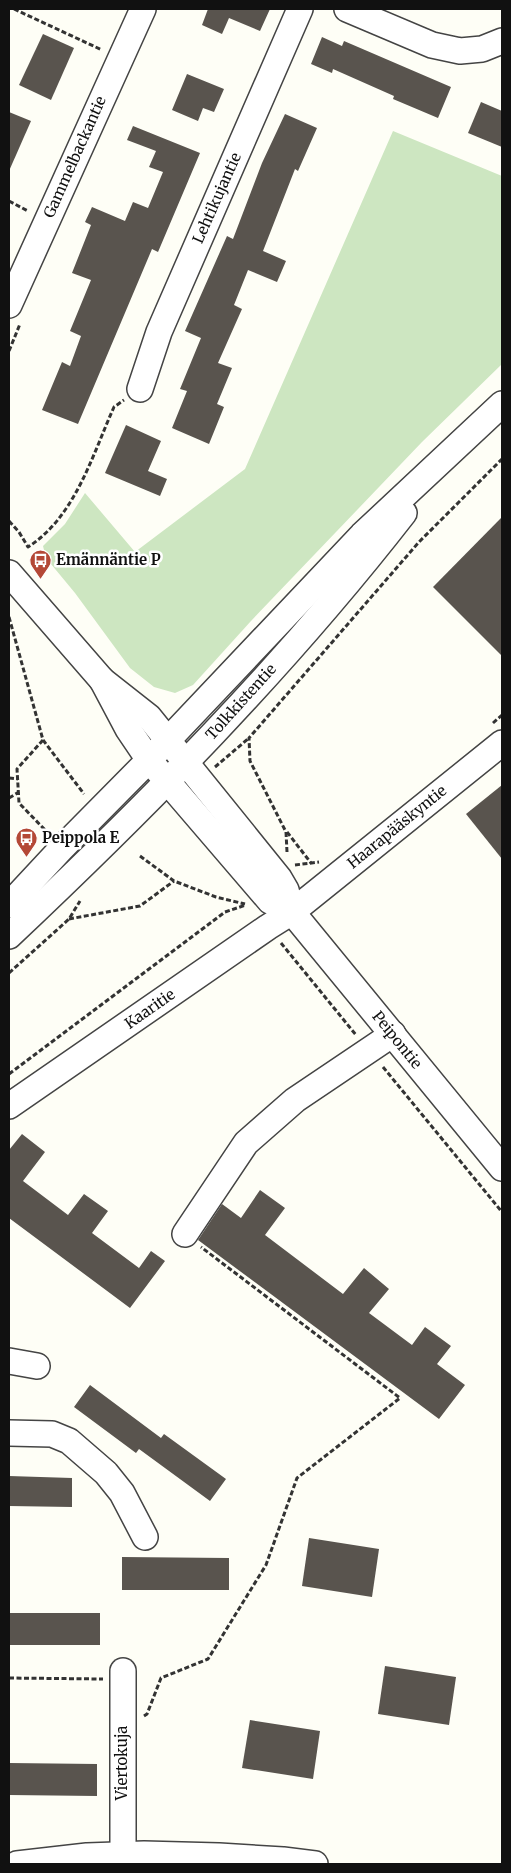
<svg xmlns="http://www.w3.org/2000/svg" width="511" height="1873" font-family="Merriweather,serif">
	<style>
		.green { fill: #cde6c1 }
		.building { fill: #59544e }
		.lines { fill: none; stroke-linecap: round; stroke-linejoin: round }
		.minor-casing { stroke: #444; stroke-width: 28 }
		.path { stroke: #333; stroke-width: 3; stroke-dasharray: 5 2.5; stroke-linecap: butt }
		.minor { stroke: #fff; stroke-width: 25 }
		.labels { text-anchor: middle; stroke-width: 5; stroke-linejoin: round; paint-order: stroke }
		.street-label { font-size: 15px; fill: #111; stroke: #fff }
		.poi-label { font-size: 15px; font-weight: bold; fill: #111; stroke: #fff; text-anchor: start }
	</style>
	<rect width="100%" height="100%" fill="#fefef6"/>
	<polygon class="green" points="393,131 502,176 502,364 422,442 251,621 193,685 175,693 154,687 130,668 75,593 46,558 43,546 65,524 85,493 135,552 245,469"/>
	<g class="building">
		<polygon points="208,9 270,9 260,31 229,18 222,34 202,25"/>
		<polygon points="43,34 74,48 51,100 19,85"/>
		<polygon points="322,37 342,46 344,41 451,87 438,118 393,99 394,96 333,69 332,73 311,64"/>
		<polygon points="187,74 224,89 214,112 203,108 198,121 172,110"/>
		<polygon points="481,102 502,111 502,147 468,133"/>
		<polygon points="9,112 31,121 9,171"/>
		<polygon points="285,114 317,128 298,171 295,169 263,251 286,261 277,282 248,270 234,305 242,309 218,363 232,368 217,404 224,407 209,444 172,428 187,391 180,389 201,338 185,331 227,236 233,239 262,163"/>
		<polygon points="133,126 200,153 158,252 152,249 78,424 42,410 62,362 70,366 81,336 70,331 91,280 72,273 91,225 85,222 92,207 125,221 133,202 148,208 163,172 149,167 156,151 127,140"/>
		<polygon points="126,425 161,441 148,471 167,479 160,496 105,473"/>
		<polygon points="502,517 502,656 433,587"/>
		<polygon points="502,785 502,859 466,814"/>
		<polygon points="22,1134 45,1152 23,1181 68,1215 84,1194 108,1211 92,1233 139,1268 151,1251 165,1261 130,1308 9,1218 9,1150"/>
		<polygon points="260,1190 285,1208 265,1235 343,1294 364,1268 389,1289 369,1313 412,1345 425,1327 451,1346 437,1364 465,1385 439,1419 198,1240 222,1204 241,1218"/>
		<polygon points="90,1385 161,1438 164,1434 226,1479 210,1501 139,1449 136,1453 74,1407"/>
		<polygon points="9,1476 72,1478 72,1507 9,1506"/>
		<polygon points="309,1538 379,1549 372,1597 302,1586"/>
		<polygon points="122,1557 229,1558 229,1590 122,1590"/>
		<rect x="9" y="1613" width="91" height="32"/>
		<polygon points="385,1666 456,1677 449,1725 378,1714"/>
		<polygon points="250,1720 320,1731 313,1779 242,1768"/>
		<polygon points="9,1763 97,1764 97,1796 9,1795"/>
	</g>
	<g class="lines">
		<defs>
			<g id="minor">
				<polyline points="347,9 432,45 460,51 482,49 502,41"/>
				<polyline points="9,305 143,9"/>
				<polyline points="140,389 159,332 300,9"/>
				<polyline points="9,573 102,680 149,717 279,878 286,890 292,912"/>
				<polyline points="102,680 128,729 149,760 270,901 292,912 502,1168"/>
				<polyline points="9,905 61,849 149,760 362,535 502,404"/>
				<path d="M9,936C149,804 285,666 404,513"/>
				<polyline points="9,1106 268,927 292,912 502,743"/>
				<polyline points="185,1234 246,1143 295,1100 393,1034"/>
				<polyline points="9,1361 37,1366"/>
				<polyline points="9,1433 52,1434 69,1441 106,1473 122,1493 145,1537"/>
				<polyline points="123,1671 123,1855"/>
				<polyline points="17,1864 87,1856 144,1854 219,1856 283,1860 315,1864"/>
			</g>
		</defs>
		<use href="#minor" class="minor-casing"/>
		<g class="path">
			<polyline points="14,9 102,50"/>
			<polyline points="9,201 28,211"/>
			<polyline points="9,351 20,324"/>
			<path d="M9,521L19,532L28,547C75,517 92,456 114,407L124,400"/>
			<polyline points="9,617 43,740 84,794"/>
			<polyline points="493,723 502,715"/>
			<polyline points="43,740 17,769 19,803 48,833"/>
			<polyline points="215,767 249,738"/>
			<polyline points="9,778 18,779"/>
			<polyline points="9,798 19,792"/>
			<polyline points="287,832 311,863"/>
			<polyline points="287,852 286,832 250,761 249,738 419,542 502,459"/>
			<polyline points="140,856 174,881 216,897 245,904"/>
			<polyline points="295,865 319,862"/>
			<polyline points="69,919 140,906 174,881"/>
			<polyline points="281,943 356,1035"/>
			<polyline points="9,973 69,919 80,901"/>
			<polyline points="383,1067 502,1212"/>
			<polyline points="9,1074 225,912 246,905"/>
			<polyline points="9,1678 103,1679"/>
			<polyline points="144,1716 147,1714 161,1678 208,1659 266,1565 297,1478 400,1398 201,1247"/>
		</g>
		<use href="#minor" class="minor"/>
	</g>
	<defs>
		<symbol id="bus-pin" viewBox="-11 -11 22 30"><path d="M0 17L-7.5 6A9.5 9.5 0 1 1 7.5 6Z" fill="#b44836" stroke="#fff"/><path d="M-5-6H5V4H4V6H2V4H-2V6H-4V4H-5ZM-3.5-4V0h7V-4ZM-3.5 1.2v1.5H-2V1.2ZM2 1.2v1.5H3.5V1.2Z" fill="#fff"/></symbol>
	</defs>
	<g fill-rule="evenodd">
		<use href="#bus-pin" x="28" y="548" width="25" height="34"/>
		<use href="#bus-pin" x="14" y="826" width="25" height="34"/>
	</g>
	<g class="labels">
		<g class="street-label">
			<text transform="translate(75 157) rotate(-66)" y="5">Gammelbackantie</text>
			<text transform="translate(217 198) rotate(-66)" y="5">Lehtikujantie</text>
			<text transform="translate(241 702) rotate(-48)" y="5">Tolkkistentie</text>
			<text transform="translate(397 827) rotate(-39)" y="5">Haarapääskyntie</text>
			<text transform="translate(150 1009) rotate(-35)" y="5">Kaaritie</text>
			<text transform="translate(397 1040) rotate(51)" y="5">Peipontie</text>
			<text transform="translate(122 1763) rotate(-90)" y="5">Viertokuja</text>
		</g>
		<g class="poi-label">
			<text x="56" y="565">Emännäntie P</text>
			<text x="42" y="843">Peippola E</text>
		</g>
	</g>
	<rect width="511" height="1873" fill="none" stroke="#111111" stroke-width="20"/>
</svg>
